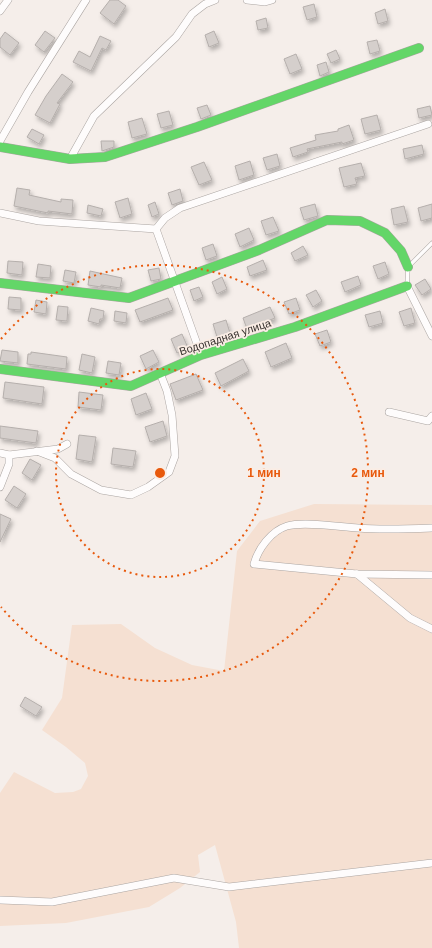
<svg xmlns="http://www.w3.org/2000/svg" width="432" height="948" font-family="Helvetica,sans-serif">
	<style>
		.green { fill: #f5e0d2 }
		.building { fill: #d5cfcc; stroke: #b5afac; filter: url(#shadow) }
		.lines { fill: none; stroke-linecap: round; stroke-linejoin: round }
		.lane-casing { stroke: #aba5a2; stroke-width: 4.5 }
		.street-casing { stroke: #aba5a2; stroke-width: 8 }
		.fast-casing { stroke: #aba5a2; stroke-width: 10 }
		.lane { stroke: #fefcfc; stroke-width: 3.5 }
		.street { stroke: #fefcfc; stroke-width: 7 }
		.fast { stroke: #63d668; stroke-width: 9 }
		.ring { fill: none; stroke: #e8590c; stroke-width: 2; stroke-dasharray: 2 4 }
		.labels { text-anchor: middle; stroke-width: 3.5; stroke-linejoin: round; paint-order: stroke }
		.street-label { font-size: 11px; fill: #36312e; stroke: #faede5 }
		.centre { fill: #e8590c; stroke: #faede5; stroke-width: 2 }
		.ring-label { font-size: 12px; text-anchor: middle; font-weight: bold; fill: #e8590c; stroke: #faede5; stroke-width: 3.5; stroke-linejoin: round; paint-order: stroke }
	</style>
	<defs>
		<filter id="shadow"><feDropShadow dx="2" dy="3.5" stdDeviation="2" flood-color="#0004"/></filter>
	</defs>
	<rect width="100%" height="100%" fill="#f5eeea"/>
	<polygon class="green" points="314,504 432,505 432,948 239,948 236,922 215,845 198,855 200,872 180,888 149,907 66,923 0,926 0,793 14,772 55,793 73,792 81,789 88,776 85,763 66,747 42,730 62,698 72,625 121,624 155,648 192,665 224,671 237,551 260,521"/>
	<g class="building">
		<polygon points="110,0 118,0 126,6 114,24 100,13"/>
		<polygon points="314,4 317,17 307,20 303,7"/>
		<polygon points="385,9 388,21 378,24 375,13"/>
		<polygon points="266,18 268,28 258,30 256,21"/>
		<polygon points="45,31 55,38 44,52 35,45"/>
		<polygon points="214,31 219,43 209,47 205,35"/>
		<polygon points="5,32 19,43 10,55 0,47 0,39"/>
		<polygon points="100,36 111,41 106,50 102,48 91,71 73,62 79,51 90,57"/>
		<polygon points="377,40 380,51 370,54 367,42"/>
		<polygon points="336,50 340,59 331,63 327,54"/>
		<polygon points="296,54 302,69 290,74 284,59"/>
		<polygon points="326,62 329,72 320,76 317,65"/>
		<polygon points="62,74 73,82 57,103 60,104 50,123 35,115 46,96"/>
		<polygon points="207,105 211,115 201,119 197,108"/>
		<polygon points="430,106 432,115 419,118 417,109"/>
		<polygon points="169,111 173,125 161,128 157,114"/>
		<polygon points="377,115 381,130 365,134 361,119"/>
		<polygon points="142,118 147,134 132,138 128,122"/>
		<polygon points="349,125 354,140 342,144 342,142 307,149 308,152 293,157 290,148 316,140 315,135 338,131 338,129"/>
		<polygon points="32,129 44,135 39,144 27,137"/>
		<polygon points="101,141 114,141 114,147 102,151"/>
		<polygon points="422,145 424,154 405,159 403,149"/>
		<polygon points="277,154 280,166 267,170 263,158"/>
		<polygon points="250,161 254,175 239,180 235,166"/>
		<polygon points="204,162 212,180 199,185 191,167"/>
		<polygon points="361,163 365,176 355,178 357,184 344,187 339,168"/>
		<polygon points="17,188 30,190 29,195 61,202 61,199 73,200 72,214 48,211 48,213 14,206"/>
		<polygon points="180,189 183,201 172,205 168,193"/>
		<polygon points="128,198 132,214 120,218 115,202"/>
		<polygon points="155,202 159,214 152,217 148,205"/>
		<polygon points="315,204 318,216 304,220 300,208"/>
		<polygon points="432,204 432,218 421,221 418,208"/>
		<polygon points="88,205 103,209 101,216 87,213"/>
		<polygon points="404,206 408,222 394,225 391,209"/>
		<polygon points="273,217 279,231 266,235 261,221"/>
		<polygon points="249,228 254,240 240,247 235,234"/>
		<polygon points="213,244 217,256 206,260 202,248"/>
		<polygon points="303,246 308,255 295,261 291,253"/>
		<polygon points="263,260 267,270 250,276 247,267"/>
		<polygon points="8,261 23,262 22,275 7,273"/>
		<polygon points="385,262 389,274 378,279 373,266"/>
		<polygon points="38,264 51,266 50,278 36,277"/>
		<polygon points="159,268 161,279 151,281 148,270"/>
		<polygon points="65,270 76,272 74,283 63,281"/>
		<polygon points="90,271 122,278 120,288 101,285 101,287 88,285"/>
		<polygon points="358,276 361,285 345,292 341,282"/>
		<polygon points="222,277 227,289 217,294 212,282"/>
		<polygon points="425,279 431,289 422,295 415,285"/>
		<polygon points="199,287 203,297 194,301 190,290"/>
		<polygon points="316,290 322,301 313,307 306,295"/>
		<polygon points="9,297 21,298 21,310 8,309"/>
		<polygon points="168,298 173,310 140,322 135,310"/>
		<polygon points="296,298 300,310 289,314 284,302"/>
		<polygon points="36,300 47,302 46,314 34,312"/>
		<polygon points="58,306 68,307 67,321 56,320"/>
		<polygon points="270,307 275,318 247,329 243,318"/>
		<polygon points="91,308 104,311 103,319 100,319 99,324 88,321"/>
		<polygon points="411,308 415,323 404,326 399,312"/>
		<polygon points="115,311 127,313 126,323 114,321"/>
		<polygon points="380,311 383,323 369,327 365,315"/>
		<polygon points="226,320 230,333 217,337 213,324"/>
		<polygon points="327,330 331,342 320,346 315,334"/>
		<polygon points="182,334 188,348 177,353 171,339"/>
		<polygon points="286,343 292,358 271,367 265,352"/>
		<polygon points="2,350 18,352 18,363 0,361"/>
		<polygon points="153,350 159,362 146,369 140,356"/>
		<polygon points="31,352 67,357 66,369 27,364 28,354 31,354"/>
		<polygon points="82,354 95,357 92,373 79,370"/>
		<polygon points="243,359 249,371 221,386 215,373"/>
		<polygon points="108,361 121,363 119,375 106,373"/>
		<polygon points="196,374 203,390 176,400 170,384"/>
		<polygon points="5,382 44,387 42,404 3,398"/>
		<polygon points="79,392 103,395 101,410 78,407"/>
		<polygon points="146,393 152,409 136,415 131,399"/>
		<polygon points="163,421 167,436 150,442 145,427"/>
		<polygon points="0,426 38,431 36,443 0,438"/>
		<polygon points="79,435 96,437 92,462 76,459"/>
		<polygon points="113,448 136,451 133,467 111,464"/>
		<polygon points="30,459 41,465 32,480 22,473"/>
		<polygon points="14,486 26,494 17,508 5,500"/>
		<polygon points="0,514 11,519 0,542"/>
		<polygon points="25,697 42,707 36,716 20,706"/>
	</g>
	<g class="lines">
		<defs>
			<polyline id="lane" points="407,286 408,267 432,243"/>
			<g id="street">
				<polyline points="247,0 265,2 272,0"/>
				<polyline points="0,11 8,0"/>
				<polyline points="0,141 28,92 86,0"/>
				<polyline points="70,159 94,116 176,37 192,14 205,4 215,0"/>
				<polyline points="0,213 39,221 156,229"/>
				<polyline points="407,286 432,336"/>
				<polyline points="201,355 156,229 165,218 180,208 428,124"/>
				<polyline points="389,412 428,421 432,416"/>
				<polyline points="37,451 55,458 71,474 101,490 131,495 148,487 169,472 175,456 172,415 167,391 160,373"/>
				<polyline points="0,453 9,455 9,464 0,487"/>
				<polyline points="9,455 58,449 67,444"/>
				<path d="M432,528C407,529 382,530 358,528C340,527 304,521 287,526C271,531 258,549 254,564L357,574L432,575"/>
				<polyline points="357,574 410,618 432,629"/>
				<polyline points="0,900 52,902 174,878 229,887 432,863"/>
			</g>
			<g id="fast">
				<polyline points="0,147 70,159 105,157 197,127 419,48"/>
				<polyline points="0,283 129,298 259,250 327,220 360,221 385,233 401,251 408,267"/>
				<polyline points="0,369 131,386 201,355 295,327 407,286"/>
			</g>
		</defs>
		<use href="#lane" class="lane-casing"/>
		<use href="#street" class="street-casing"/>
		<use href="#fast" class="fast-casing"/>
		<use href="#lane" class="lane"/>
		<use href="#street" class="street"/>
		<use href="#fast" class="fast"/>
	</g>
	<g class="ring">
		<circle cx="160" cy="473" r="104"/>
		<path d="M1 339A208 208 0 1 1 1 607"/>
	</g>
	<g class="labels">
		<g class="street-label">
			<text transform="translate(225 337) rotate(-18)" y="4">Водопадная улица</text>
		</g>
	</g>
	<circle cx="160" cy="473" r="6" class="centre"/>
	<g class="ring-label">
		<text x="264" y="477">1 мин</text>
		<text x="368" y="477">2 мин</text>
	</g>
</svg>
